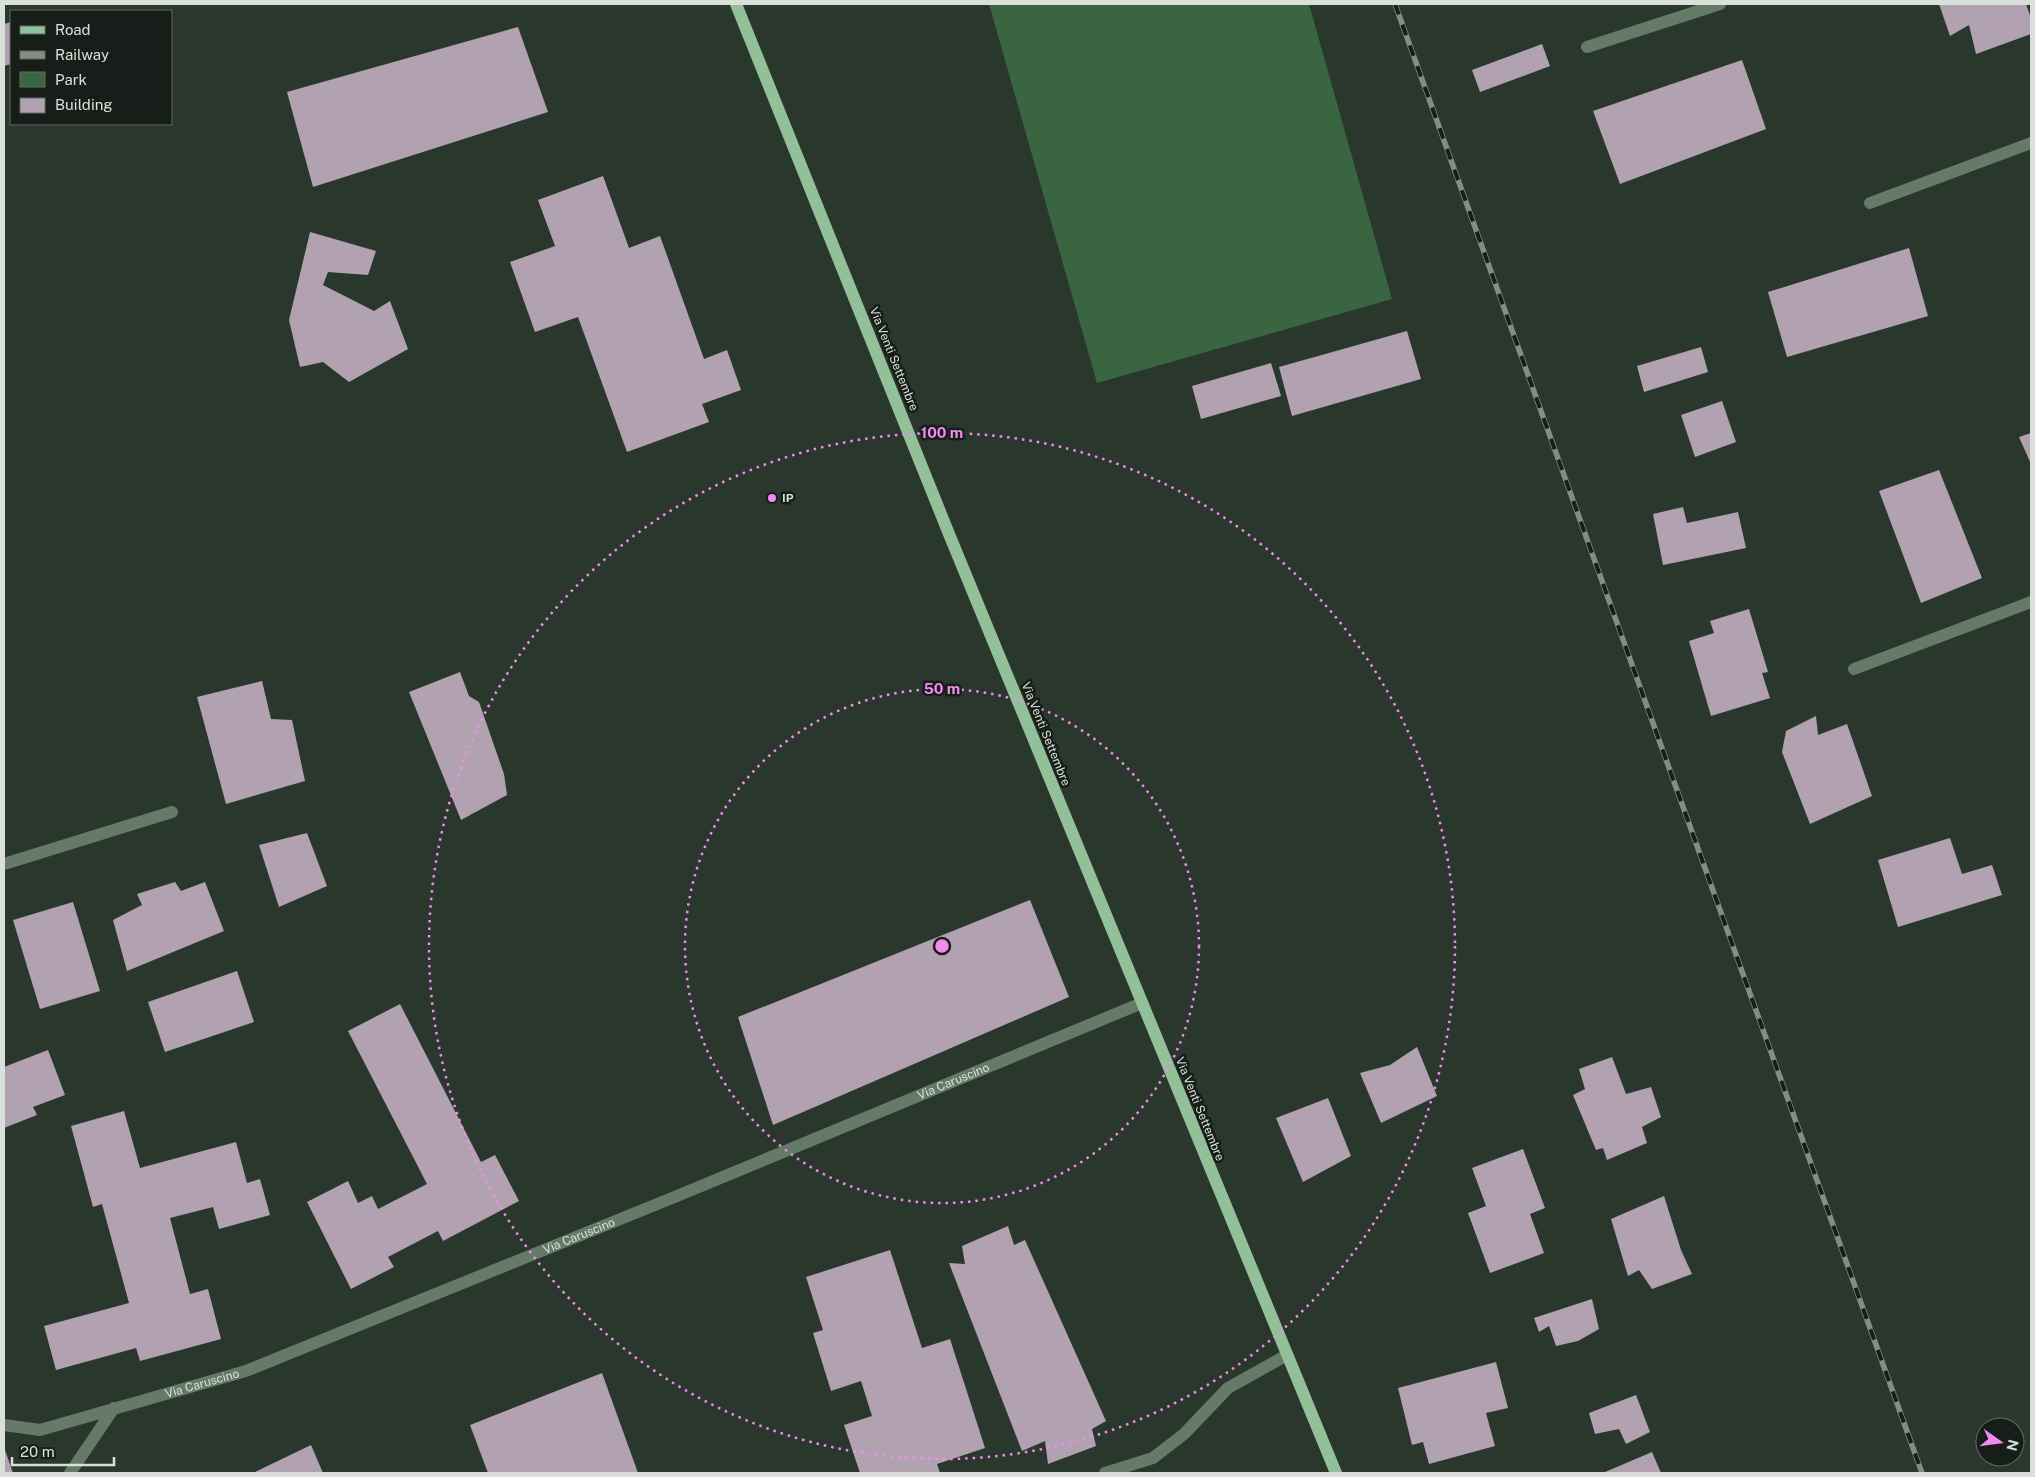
<svg xmlns="http://www.w3.org/2000/svg" width="2035" height="1477" font-family="'Public Sans',sans-serif">
	<style>
		.green { fill: #396640 }
		.building { fill: #b2a2b1 }
		.lines { fill: none; stroke-linecap: round; stroke-linejoin: round }
		.minor { stroke: #657a67; stroke-width: 12 }
		.major { stroke: #94c099; stroke-width: 12 }
		.rail-casing { stroke: #828d84; stroke-width: 5.5 }
		.rail { stroke: #171d18; stroke-width: 4; stroke-dasharray: 11; stroke-linecap: butt }
		.ring { fill: none; stroke: #f28af2; stroke-width: 2.5; stroke-dasharray: 2.5 5 }
		.poi-dot { fill: #f28af2; stroke: #171d18; stroke-width: 2 }
		.labels { text-anchor: middle; stroke-width: 5; stroke-linejoin: round; paint-order: stroke }
		.street-label { font-size: 12px; fill: #d8e0d9; stroke: #171d18 }
		.poi-label { font-size: 12px; font-weight: bold; fill: #d8e0d9; stroke: #171d18; text-anchor: start }
		.centre { fill: #f28af2; stroke: #171d18; stroke-width: 2.5 }
		.ring-label { font-size: 15px; text-anchor: middle; font-weight: bold; fill: #f28af2; stroke: #171d18; stroke-width: 5; stroke-linejoin: round; paint-order: stroke }
	</style>
	<rect width="100%" height="100%" fill="#2a372c"/>
	<polygon class="green" points="989,4 1309,4 1392,299 1097,383"/>
	<g class="building">
		<polygon points="1939,4 2026,4 2031,18 2031,34 1976,54 1969,25 1950,36"/>
		<polygon points="11,22 11,64 4,66 4,24"/>
		<polygon points="518,27 548,112 313,187 287,92"/>
		<polygon points="1542,44 1550,66 1480,92 1472,70"/>
		<polygon points="1742,60 1766,129 1620,184 1593,111"/>
		<polygon points="603,176 629,248 660,236 704,359 727,350 741,390 702,404 709,422 627,452 578,317 535,332 510,262 555,246 538,200"/>
		<polygon points="310,232 376,251 368,275 328,272 323,285 374,311 390,301 408,349 349,382 323,362 300,367 289,320"/>
		<polygon points="1909,248 1928,316 1787,357 1768,292"/>
		<polygon points="1407,331 1421,379 1292,416 1279,367"/>
		<polygon points="1701,347 1708,372 1644,392 1637,366"/>
		<polygon points="1271,363 1281,396 1201,419 1192,386"/>
		<polygon points="1722,401 1736,442 1695,457 1681,415"/>
		<polygon points="2031,433 2031,464 2019,437"/>
		<polygon points="1939,470 1982,578 1921,603 1879,491"/>
		<polygon points="1683,507 1687,523 1738,512 1746,548 1663,565 1653,514"/>
		<polygon points="1749,609 1768,672 1762,673 1770,698 1711,716 1689,641 1714,633 1710,621"/>
		<polygon points="460,672 469,696 479,702 504,774 507,795 461,820 409,692"/>
		<polygon points="262,681 271,719 292,720 305,781 226,804 197,697"/>
		<polygon points="1816,716 1818,735 1847,724 1872,796 1810,824 1782,752 1786,731"/>
		<polygon points="307,833 327,886 279,907 259,845"/>
		<polygon points="1950,838 1962,874 1992,865 2002,895 1898,927 1878,860"/>
		<polygon points="175,882 181,891 205,882 224,931 127,971 113,920 142,905 137,894"/>
		<polygon points="1030,900 1069,997 773,1125 738,1017"/>
		<polygon points="73,902 100,991 40,1009 13,920"/>
		<polygon points="237,971 254,1022 165,1052 148,1002"/>
		<polygon points="400,1004 481,1162 495,1155 519,1201 443,1241 438,1231 388,1257 394,1267 351,1289 307,1202 348,1181 358,1203 372,1196 378,1209 427,1184 348,1031"/>
		<polygon points="1417,1047 1437,1096 1381,1123 1360,1073 1390,1065"/>
		<polygon points="48,1050 65,1095 33,1107 37,1115 4,1128 4,1067"/>
		<polygon points="1612,1057 1626,1094 1651,1087 1661,1117 1642,1127 1647,1143 1607,1160 1603,1148 1596,1150 1573,1095 1585,1089 1579,1069"/>
		<polygon points="1328,1098 1351,1156 1303,1182 1276,1118"/>
		<polygon points="124,1111 140,1168 236,1142 247,1183 260,1179 270,1215 219,1229 213,1207 170,1218 190,1294 208,1289 221,1339 140,1361 136,1348 56,1370 44,1326 129,1303 102,1204 93,1207 71,1126"/>
		<polygon points="1523,1149 1545,1208 1530,1214 1544,1253 1490,1273 1468,1213 1486,1206 1472,1168"/>
		<polygon points="1664,1196 1681,1250 1692,1274 1652,1289 1639,1270 1628,1276 1611,1219"/>
		<polygon points="1008,1226 1014,1245 1025,1240 1106,1421 1092,1429 1096,1446 1048,1464 1045,1441 1022,1451 949,1263 965,1264 962,1246"/>
		<polygon points="890,1250 922,1348 950,1339 985,1448 937,1464 940,1473 860,1473 844,1425 872,1416 861,1381 831,1391 813,1333 823,1330 806,1277"/>
		<polygon points="1592,1299 1599,1329 1578,1341 1556,1346 1549,1326 1539,1332 1534,1318"/>
		<polygon points="1496,1362 1508,1408 1486,1413 1495,1446 1429,1464 1423,1442 1412,1445 1398,1388"/>
		<polygon points="602,1373 638,1473 488,1473 470,1425"/>
		<polygon points="1636,1395 1650,1432 1626,1444 1619,1429 1595,1434 1589,1413"/>
		<polygon points="311,1445 323,1473 253,1473"/>
		<polygon points="4,1447 13,1473 4,1473"/>
		<polygon points="1652,1452 1661,1473 1605,1473 1605,1472"/>
	</g>
	<g class="lines">
		<g class="minor">
			<polyline points="1587,47 1720,4"/>
			<polyline points="1870,203 2031,143"/>
			<polyline points="1854,669 2031,602"/>
			<polyline points="4,864 172,812"/>
			<path id="s1" d="M4,1425L40,1430L246,1371L677,1196L1142,1003"/>
			<polyline points="70,1473 114,1408"/>
			<polyline points="1105,1473 1153,1458 1184,1434 1228,1388 1287,1355"/>
		</g>
		<polyline class="major" points="736,4 949,534 1336,1473"/>
		<defs>
			<polyline id="rail" points="1395,4 1922,1473"/>
		</defs>
		<use href="#rail" class="rail-casing"/>
		<use href="#rail" class="rail"/>
	</g>
	<g class="ring">
		<circle cx="942" cy="946" r="257"/>
		<circle cx="942" cy="946" r="513"/>
	</g>
	<circle class="poi-dot" cx="772" cy="498" r="5"/>
	<g class="labels">
		<g class="street-label">
			<text transform="translate(894 359) rotate(68)" y="4">Via Venti Settembre</text>
			<text transform="translate(1046 734) rotate(68)" y="4">Via Venti Settembre</text>
			<text dy="4" stroke="none"><textPath href="#s1" startOffset="1015">Via Caruscino</textPath></text>
			<text transform="translate(1200 1109) rotate(68)" y="4">Via Venti Settembre</text>
			<text dy="4" stroke="none"><textPath href="#s1" startOffset="610">Via Caruscino</textPath></text>
			<text dy="4" stroke="none"><textPath href="#s1" startOffset="205">Via Caruscino</textPath></text>
		</g>
		<g class="poi-label">
			<text x="782" y="502">IP</text>
		</g>
	</g>
	<circle cx="942" cy="946" r="8" class="centre"/>
	<g class="ring-label">
		<text x="942" y="438">100 m</text>
		<text x="942" y="694">50 m</text>
	</g>
	<rect width="2035" height="1477" fill="none" stroke="#d8e0d9" stroke-width="10"/>
	<rect x="10" y="10" width="162" height="115" fill="#171d18" stroke="#646b65"/>
	<rect x="20" y="26" width="25" height="8" fill="#94c099" stroke="#646b65"/>
	<text x="55" y="35" font-size="15" fill="#d8e0d9">Road</text>
	<rect x="20" y="51" width="25" height="8" fill="#828d84" stroke="#646b65"/>
	<text x="55" y="60" font-size="15" fill="#d8e0d9">Railway</text>
	<rect x="20" y="72" width="25" height="15" fill="#396640" stroke="#646b65"/>
	<text x="55" y="85" font-size="15" fill="#d8e0d9">Park</text>
	<rect x="20" y="98" width="25" height="15" fill="#b2a2b1" stroke="#646b65"/>
	<text x="55" y="110" font-size="15" fill="#d8e0d9">Building</text>
	<g transform="translate(2000 1442) rotate(104)"><circle r="24" fill="#171d18" stroke="#646b65"/>
	<path d="M0-4L9 19L0 12L-9 19Z" fill="#f28af2"/>
	<text y="-8" font-size="14" font-weight="bold" text-anchor="middle" fill="#d8e0d9">N</text>
	</g>
	<path d="M12 1457v8h102v-8" fill="none" stroke="#d8e0d9" stroke-width="2.5"/>
	<text x="20" y="1457" font-size="15" fill="#d8e0d9" stroke="#171d18" stroke-width="4" paint-order="stroke">20 m</text>
</svg>
